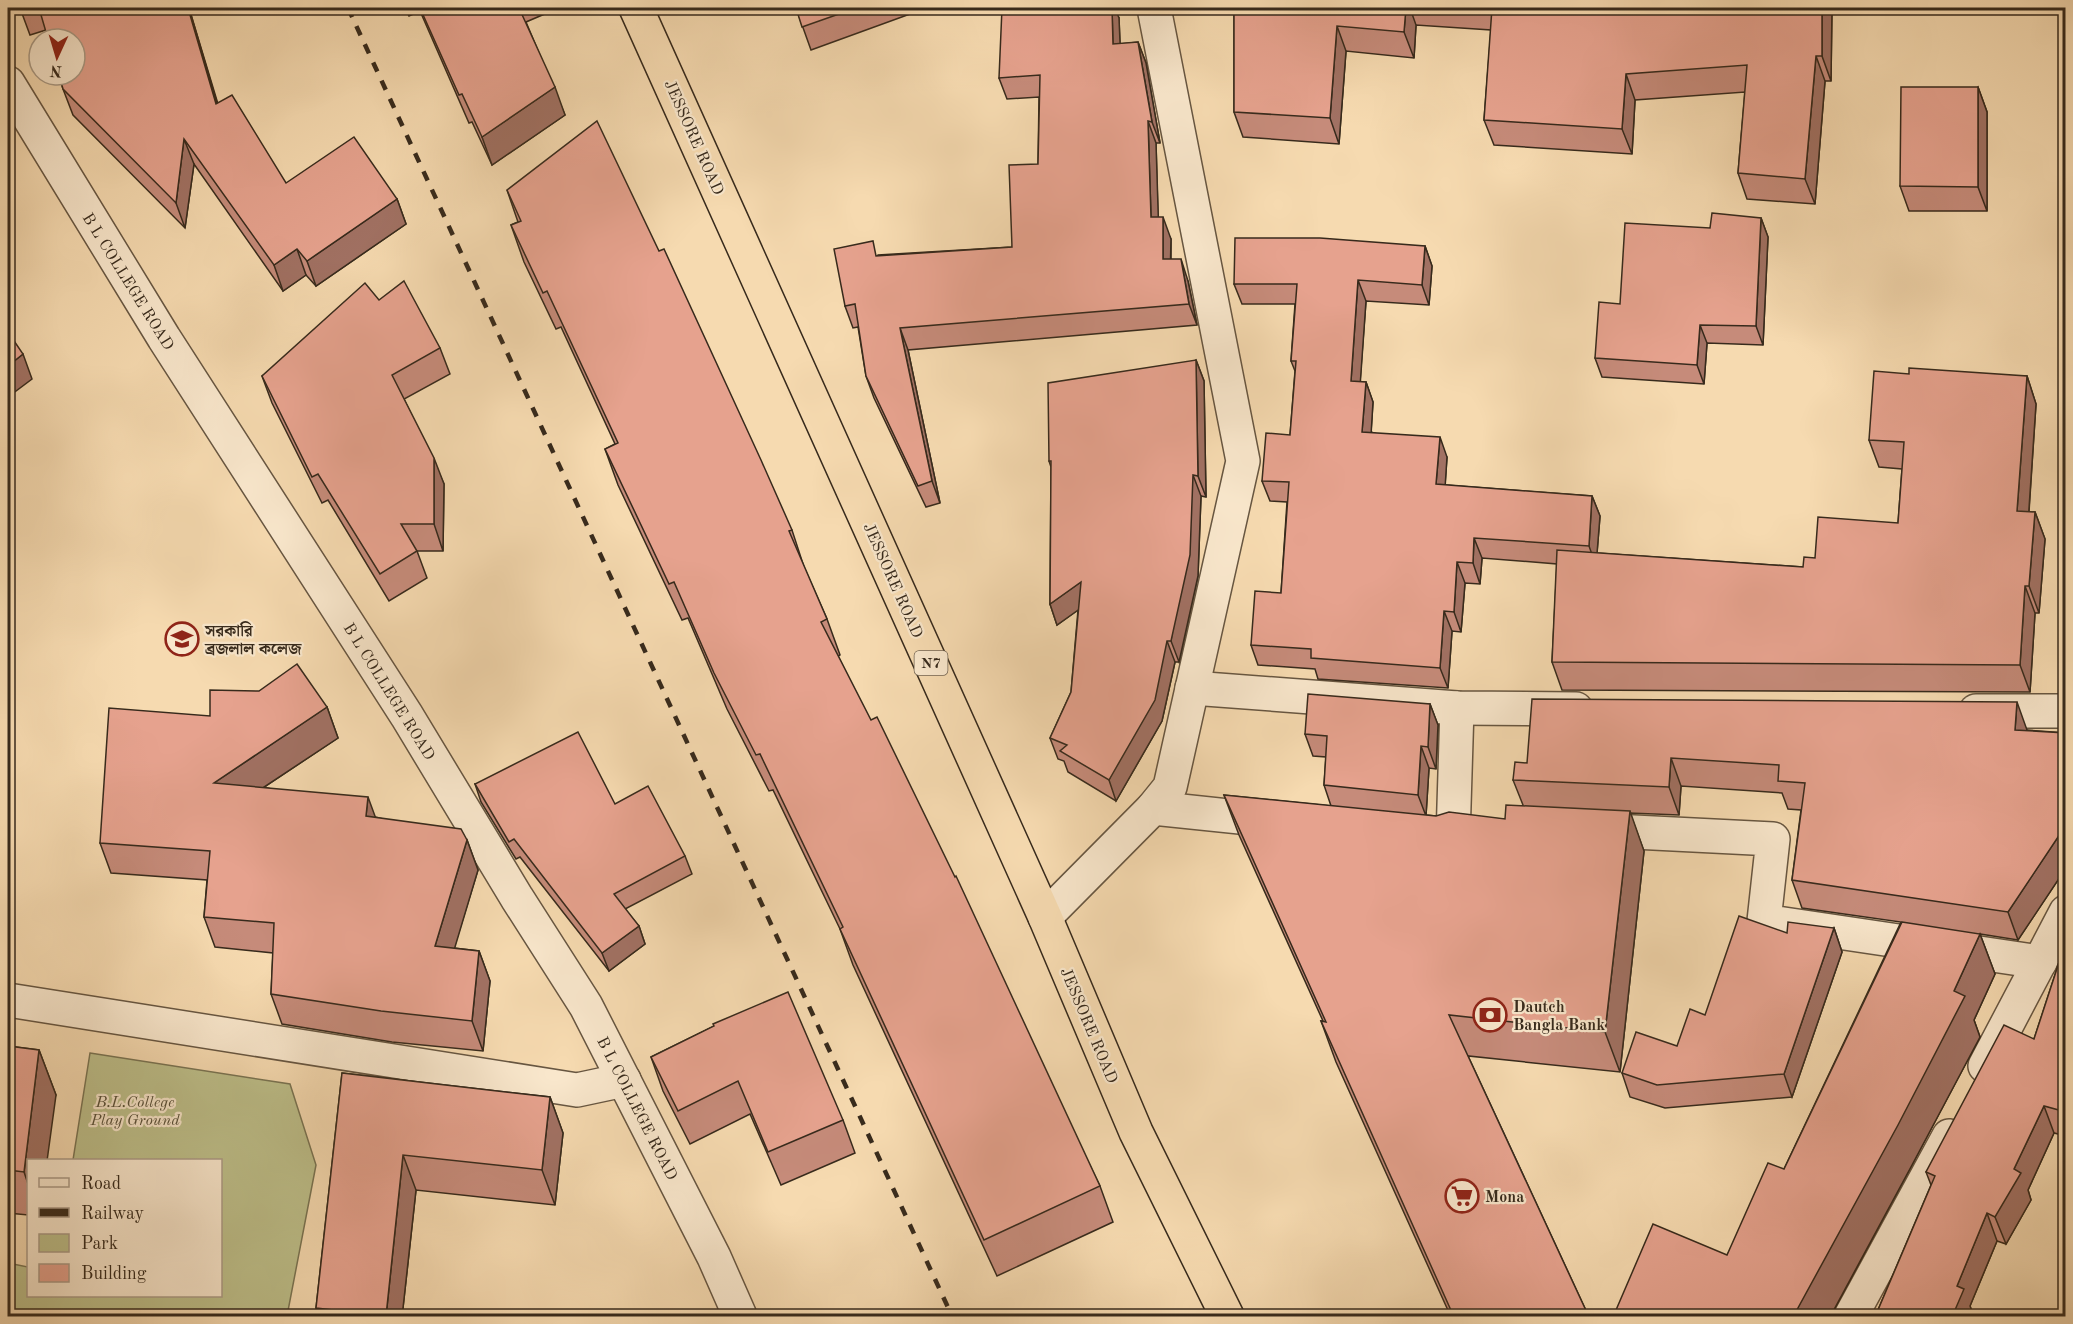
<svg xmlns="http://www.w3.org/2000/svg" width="2073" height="1324" font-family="'Old Standard TT','Noto Serif Bengali',serif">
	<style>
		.green { fill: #bdbf8a; stroke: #7a7453; stroke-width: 1.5 }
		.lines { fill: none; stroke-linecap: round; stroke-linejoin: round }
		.minor-casing { stroke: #675641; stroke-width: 36 }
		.highway-casing { stroke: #372a1c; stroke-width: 36 }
		.minor { stroke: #f9e7cc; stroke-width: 33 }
		.highway { stroke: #f6dab0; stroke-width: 33 }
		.rail { stroke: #372a1c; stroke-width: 4.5; stroke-dasharray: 10 10; stroke-linecap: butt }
		.wall { fill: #c68b7a; stroke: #372a1c; stroke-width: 1.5 }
		.shaded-wall { fill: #a17163; stroke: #372a1c; stroke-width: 1.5 }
		.building { fill: #e6a28e; stroke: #372a1c; stroke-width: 1.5 }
		.labels { text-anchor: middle; stroke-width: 4.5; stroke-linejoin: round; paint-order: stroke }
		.shield { fill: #f9e7cc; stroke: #716351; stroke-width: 1.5 }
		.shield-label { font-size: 15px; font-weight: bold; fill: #372a1c }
		.street-label { font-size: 16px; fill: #372a1c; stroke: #f9e7cc }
		.poi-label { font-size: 16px; font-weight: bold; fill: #372a1c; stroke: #f9e7cc; text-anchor: start }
		.park-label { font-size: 16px; font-style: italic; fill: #584f38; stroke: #f9e7cc }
	</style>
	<rect width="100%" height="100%" fill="#f6dab0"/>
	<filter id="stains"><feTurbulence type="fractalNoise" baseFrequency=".00333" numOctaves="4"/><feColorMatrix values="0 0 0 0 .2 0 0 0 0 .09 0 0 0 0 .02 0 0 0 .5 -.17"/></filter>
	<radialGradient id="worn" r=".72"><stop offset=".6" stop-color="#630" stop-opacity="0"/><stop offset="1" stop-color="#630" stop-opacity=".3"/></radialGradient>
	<polygon class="green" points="90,1053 290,1084 316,1165 287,1316 8,1316 8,1263 28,1267 28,1296 220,1296 220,1160 73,1160"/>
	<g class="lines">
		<defs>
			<g id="minor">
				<polyline points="8,83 164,338 407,716 517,898 586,1006 714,1257 740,1316"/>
				<polyline points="1192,688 1457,708 1576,709"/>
				<polyline points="1976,711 2066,711"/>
				<polyline points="1153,808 1277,821"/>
				<polyline points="1594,830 1773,839 1764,921 2040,962"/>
				<polyline points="1436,837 1453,838 1457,708"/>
				<polyline points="1045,917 1153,808 1170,787 1243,461 1154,8"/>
				<polyline points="8,1000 577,1090 624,1080"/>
				<polyline points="1985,1066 2066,912"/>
				<polyline points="1851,1316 1949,1136"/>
			</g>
			<polyline id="highway" points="636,8 1045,917 1136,1132 1227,1316"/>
		</defs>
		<use href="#minor" class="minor-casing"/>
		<use href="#highway" class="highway-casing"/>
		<use href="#minor" class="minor"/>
		<use href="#highway" class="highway"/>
		<polyline class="rail" points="348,8 952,1316"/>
	</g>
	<g class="wall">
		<polygon points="20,8 189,8 218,104 286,183 397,199 406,224 316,286 306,275 283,291 194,164 185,228 73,115 63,89 46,30 30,35"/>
		<polygon points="405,8 545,8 547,13 526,22 565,115 492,165 472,122 469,123 420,11 409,16"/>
		<polygon points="796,8 931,8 921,10 811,50"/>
		<polygon points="1234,8 1832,8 1831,81 1825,81 1815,204 1747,199 1738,173 1745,92 1635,100 1632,154 1494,145 1484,120 1491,30 1416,25 1414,58 1346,51 1339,144 1243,137 1234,112"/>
		<polygon points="1119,18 1120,44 1138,42 1146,63 1160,143 1156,143 1158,217 1171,239 1171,259 1188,281 1197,325 908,350 940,503 926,507 874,398 866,376 858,327 853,328 845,306 878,255 1012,247 1038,164 1039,97 1007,99 999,78"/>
		<polygon points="1978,87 1987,112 1987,211 1909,211 1900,186"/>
		<polygon points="507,190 792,530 804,567 827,619 840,655 838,656 1100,1186 1113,1222 997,1276 853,965 840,929 773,790 769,791 727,709 688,618 682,620 618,485 605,449 615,444 561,327 556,329 524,262 511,225 518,222"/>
		<polygon points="1761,218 1768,237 1763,345 1707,343 1704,384 1602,377 1595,358 1620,304 1710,228"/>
		<polygon points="1425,246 1432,266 1429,305 1366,301 1360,382 1366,382 1373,402 1371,432 1447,457 1445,485 1592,496 1600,516 1597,553 1803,567 1815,558 1898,523 1902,469 1879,467 1869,440 1909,374 2027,376 2036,404 2029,512 2035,512 2045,539 2039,613 2035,613 2030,692 1562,690 1552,662 1557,564 1482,558 1480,584 1465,583 1461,632 1452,631 1448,688 1318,679 1315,669 1258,665 1251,645 1281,593 1287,502 1270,501 1262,481 1290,435 1295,371 1291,361 1295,304 1242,304 1234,284"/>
		<polygon points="379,300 440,348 450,374 404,399 444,484 443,551 417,551 427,578 389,601 328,500 322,503 272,403 262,376"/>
		<polygon points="1196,360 1204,381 1206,497 1201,496 1198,576 1179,662 1175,662 1162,721 1116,801 1068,772 1064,761 1058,759 1050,738 1071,692 1078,610 1057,625 1050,604 1051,467 1049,461"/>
		<polygon points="1430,704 1438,725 1436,769 1429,768 1426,815 1436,816 1505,819 1523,805 1513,780 1527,763 2027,730 2066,733 2066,868 2018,940 1980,934 1995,974 1974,1020 1980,1037 1912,1165 1830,1317 1613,1317 1727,1255 1784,1169 1901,922 1802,908 1792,880 1801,810 1788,809 1782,793 1681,786 1679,815 1630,813 1644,851 1620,1072 1468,1056 1589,1317 1451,1317 1336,1062 1321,1021 1323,1021 1239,835 1224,795 1331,806 1324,785 1326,757 1313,756 1305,734"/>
		<polygon points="327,707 338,738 264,787 375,817 467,840 478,870 454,948 479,951 490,981 483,1051 392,1042 282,1024 271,994 273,953 215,947 204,917 207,880 111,873 100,843 210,716"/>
		<polygon points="475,784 615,804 685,856 692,874 625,909 639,926 645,944 609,971 520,857 516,859 481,802"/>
		<polygon points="1834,928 1842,952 1792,1097 1665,1108 1630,1097 1622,1073 1677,1046 1705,1015 1787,933"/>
		<polygon points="2066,941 2066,1136 2054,1133 2028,1190 2031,1200 2006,1244 1997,1241 1970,1306 1974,1317 1875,1317 1931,1185 1926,1172 2034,1039"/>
		<polygon points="714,1026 843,1120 855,1153 781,1185 750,1114 690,1144 663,1091 651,1057"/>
		<polygon points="8,1046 39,1050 56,1095 28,1161 28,1215 8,1213"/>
		<polygon points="342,1073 550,1097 563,1133 555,1205 416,1190 402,1317 319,1317 316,1308"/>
	</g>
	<g class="shaded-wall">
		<polygon points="188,8 189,8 225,130 216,104"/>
		<polygon points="1112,8 1115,8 1119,18 1121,66 1113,44"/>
		<polygon points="1406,8 1410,8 1416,25 1414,58 1404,32"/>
		<polygon points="1822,8 1832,8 1831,81 1822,56"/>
		<polygon points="1337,26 1346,51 1339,144 1330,118"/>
		<polygon points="1138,42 1146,63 1160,143 1152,122"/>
		<polygon points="1816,56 1825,81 1815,204 1805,179"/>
		<polygon points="1626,74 1635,100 1632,154 1622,129"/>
		<polygon points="555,87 565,115 492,165 482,137"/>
		<polygon points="1978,87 1987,112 1987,211 1978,187"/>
		<polygon points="1148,121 1156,143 1159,239 1151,217"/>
		<polygon points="184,139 194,164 185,228 176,203"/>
		<polygon points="397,199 406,224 316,286 307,261"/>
		<polygon points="1163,217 1171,239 1170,281 1163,259"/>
		<polygon points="1761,218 1768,237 1763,345 1756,326"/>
		<polygon points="1425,246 1432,266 1429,305 1422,285"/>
		<polygon points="297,249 306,275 283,291 274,265"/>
		<polygon points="1181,259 1188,281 1197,325 1189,304"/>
		<polygon points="1358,280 1366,301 1359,401 1351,381"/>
		<polygon points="1700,325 1707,343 1704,384 1697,365"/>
		<polygon points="900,328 908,350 940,503 932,481"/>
		<polygon points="23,354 32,379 8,397 8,366"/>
		<polygon points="1196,360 1204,381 1206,497 1198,476"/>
		<polygon points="2027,376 2036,404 2027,538 2017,511"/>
		<polygon points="1366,382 1373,402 1370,452 1362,432"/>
		<polygon points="1440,437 1447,457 1444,504 1436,484"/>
		<polygon points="434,458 444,484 443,551 434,524"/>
		<polygon points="1193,475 1201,496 1198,576 1179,662 1171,641"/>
		<polygon points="1592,496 1600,516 1596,566 1589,546"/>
		<polygon points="2035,512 2045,539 2039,613 2029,586"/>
		<polygon points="1474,538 1482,558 1480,584 1473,563"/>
		<polygon points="1457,562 1465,583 1461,632 1454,612"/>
		<polygon points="1081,582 1088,603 1057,625 1050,604"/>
		<polygon points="2025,586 2035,613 2030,692 2020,665"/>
		<polygon points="1444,611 1452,631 1448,688 1440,668"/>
		<polygon points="1167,641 1175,662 1162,721 1116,801 1109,780"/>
		<polygon points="2017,702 2027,730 2025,758 2015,730"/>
		<polygon points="1430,704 1438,725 1436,769 1428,747"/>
		<polygon points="327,707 338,738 225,813 214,783"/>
		<polygon points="1421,746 1429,768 1426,816 1418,795"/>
		<polygon points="1671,758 1681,786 1679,815 1669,787"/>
		<polygon points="368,797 379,827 366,816"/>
		<polygon points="1630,811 1644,851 1620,1072 1605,1032"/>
		<polygon points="2066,825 2066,868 2018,940 2008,912"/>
		<polygon points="467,840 478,870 446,977 435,946"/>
		<polygon points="639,926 645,944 609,971 602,953"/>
		<polygon points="1834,928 1842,952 1792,1097 1784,1074"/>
		<polygon points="1980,934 1995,974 1974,1020 1980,1037 1912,1165 1830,1317 1793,1317 1954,991"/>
		<polygon points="479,951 490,981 483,1051 472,1021"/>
		<polygon points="39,1050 56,1095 47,1161 28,1161 28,1184 24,1172"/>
		<polygon points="550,1097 563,1133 555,1205 542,1170"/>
		<polygon points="2044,1106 2054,1133 2028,1190 2031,1200 2006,1244 1995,1217 2014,1169"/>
		<polygon points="403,1155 416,1190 402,1317 386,1317"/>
		<polygon points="1987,1213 1997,1241 1970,1306 1974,1317 1952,1317 1957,1286"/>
	</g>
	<g class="building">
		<polygon points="39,8 188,8 216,104 232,95 286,183 354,137 397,199 307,261 297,249 274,265 184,139 176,203 63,89 59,75 75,75 75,39 48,39"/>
		<polygon points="420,8 519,8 555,87 482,137 462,94 459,95"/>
		<polygon points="796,8 856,8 802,27"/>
		<polygon points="1002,8 1112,8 1113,44 1138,42 1152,122 1148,121 1151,217 1163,217 1163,259 1181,259 1189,304 900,328 932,481 918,486 866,376 855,304 845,306 834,249 873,241 876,256 1012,247 1009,165 1038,164 1040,75 999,78"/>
		<polygon points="1234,8 1406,8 1404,32 1337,26 1330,118 1234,112"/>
		<polygon points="1492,8 1822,8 1822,56 1816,56 1805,179 1738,173 1747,65 1626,74 1622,129 1484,120"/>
		<polygon points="1901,87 1978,87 1978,187 1900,186"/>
		<polygon points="597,121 659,251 664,249 761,460 792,530 789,531 827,619 821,622 871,720 877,717 955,877 956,876 1100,1186 984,1240 840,929 843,927 760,754 756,755 714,673 674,582 669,584 605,449 618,443 547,291 543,293 511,225 521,221 507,190"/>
		<polygon points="1712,213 1761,218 1756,326 1700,325 1697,365 1595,358 1599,302 1620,304 1625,223 1710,228"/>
		<polygon points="1235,238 1320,238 1425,246 1422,285 1358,280 1351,381 1366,382 1362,432 1440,437 1436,484 1592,496 1589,546 1474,538 1473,563 1457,562 1454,612 1444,611 1440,668 1311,658 1311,649 1251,645 1255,591 1281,593 1289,482 1262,481 1266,433 1290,435 1296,361 1291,361 1297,284 1234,284"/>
		<polygon points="404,281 440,348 392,375 434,458 434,524 401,524 417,551 380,574 318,474 312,477 262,376 365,283 379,300"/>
		<polygon points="8,332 23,354 8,366"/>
		<polygon points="1196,360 1198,476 1193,475 1190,555 1171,641 1167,641 1155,700 1109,780 1060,751 1067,745 1050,738 1071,692 1081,582 1050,604 1051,461 1049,461 1048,383"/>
		<polygon points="1909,368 2027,376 2017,511 2035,512 2029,586 2025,586 2020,665 1552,662 1557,550 1803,567 1804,557 1815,558 1818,517 1898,523 1904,442 1869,440 1874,371 1909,374"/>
		<polygon points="297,664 327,707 214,783 368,797 366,816 461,829 467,840 435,946 479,951 472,1021 381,1011 271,994 274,923 204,917 210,851 100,843 109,708 210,716 210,690 259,691"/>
		<polygon points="1308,694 1430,704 1428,747 1421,746 1418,795 1324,785 1327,736 1305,734"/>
		<polygon points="1532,699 2017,702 2015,730 2066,733 2066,825 2008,912 1792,880 1805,783 1778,781 1779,765 1671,758 1669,787 1513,780 1515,762 1527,763"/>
		<polygon points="578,732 615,804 648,786 685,856 614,894 639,926 602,953 514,839 509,842 475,784"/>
		<polygon points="1224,795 1436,816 1449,812 1505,819 1506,805 1630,811 1605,1032 1449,1015 1589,1317 1454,1317 1321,1021 1326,1022"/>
		<polygon points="1739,916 1787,933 1788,922 1834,928 1784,1074 1657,1085 1622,1073 1636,1032 1677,1046 1690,1009 1705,1015"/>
		<polygon points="1902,922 1980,934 1954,991 1965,996 1898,1125 1793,1317 1613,1317 1653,1224 1727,1255 1768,1163 1784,1169"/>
		<polygon points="2066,941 2066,1112 2044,1106 2014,1169 2021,1173 1995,1217 1987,1213 1957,1286 1964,1289 1952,1317 1875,1317 1935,1176 1926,1172 2004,1025 2034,1039"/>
		<polygon points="788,992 843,1120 768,1152 738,1081 678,1111 651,1057 714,1026 713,1024"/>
		<polygon points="8,1046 39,1050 24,1172 8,1170"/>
		<polygon points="342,1073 550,1097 542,1170 403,1155 386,1316 316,1308"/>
	</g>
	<defs>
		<symbol id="university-ring" viewBox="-11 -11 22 22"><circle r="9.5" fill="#f9e7cc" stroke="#8f2418" stroke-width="1.5"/><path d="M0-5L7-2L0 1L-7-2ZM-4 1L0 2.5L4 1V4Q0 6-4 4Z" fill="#8f2418"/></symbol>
		<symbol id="bank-ring" viewBox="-11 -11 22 22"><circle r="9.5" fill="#f9e7cc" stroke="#8f2418" stroke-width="1.5"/><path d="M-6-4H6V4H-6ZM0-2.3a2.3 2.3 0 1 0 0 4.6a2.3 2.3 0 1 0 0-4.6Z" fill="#8f2418"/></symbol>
		<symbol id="supermarket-ring" viewBox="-11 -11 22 22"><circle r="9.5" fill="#f9e7cc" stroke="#8f2418" stroke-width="1.5"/><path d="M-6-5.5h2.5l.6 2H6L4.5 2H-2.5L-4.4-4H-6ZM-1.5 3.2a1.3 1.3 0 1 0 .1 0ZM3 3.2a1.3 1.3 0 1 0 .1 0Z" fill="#8f2418"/></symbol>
	</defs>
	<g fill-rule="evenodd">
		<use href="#university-ring" x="163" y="620" width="38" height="38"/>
		<use href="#bank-ring" x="1471" y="996" width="38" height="38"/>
		<use href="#supermarket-ring" x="1443" y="1177" width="38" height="38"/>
	</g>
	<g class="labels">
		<rect class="shield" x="914.5" y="651" width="33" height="24" rx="4.5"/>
		<g class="shield-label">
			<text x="931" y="668">N7</text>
		</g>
		<g class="street-label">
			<text transform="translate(695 137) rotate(66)" y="6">JESSORE ROAD</text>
			<text transform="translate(129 281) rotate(58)" y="6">B L COLLEGE ROAD</text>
			<text transform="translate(894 580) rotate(66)" y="6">JESSORE ROAD</text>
			<text transform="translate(390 691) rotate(58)" y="6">B L COLLEGE ROAD</text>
			<text transform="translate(1090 1025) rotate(67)" y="6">JESSORE ROAD</text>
			<text transform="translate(638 1108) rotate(63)" y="6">B L COLLEGE ROAD</text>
		</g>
		<g class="poi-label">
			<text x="205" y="636">সরকারি<tspan x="205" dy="18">ব্রজলাল কলেজ</tspan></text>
			<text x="1513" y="1012">Dautch<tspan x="1513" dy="18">Bangla Bank</tspan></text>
			<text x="1485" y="1202">Mona</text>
		</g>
		<g class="park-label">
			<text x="135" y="1107">B.L.College<tspan x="135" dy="18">Play Ground</tspan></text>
		</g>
	</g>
	<rect width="2073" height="1324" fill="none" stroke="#f6dab0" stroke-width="30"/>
	<rect x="9" y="9" width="2055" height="1306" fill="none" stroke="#372a1c" stroke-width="3"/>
	<rect x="15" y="15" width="2043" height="1294" fill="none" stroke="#372a1c" stroke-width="1.5"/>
	<rect x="27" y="1159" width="195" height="138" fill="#f9e7cc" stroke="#ab9b86" stroke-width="1.5"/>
	<rect x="39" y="1178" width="30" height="9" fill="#f9e7cc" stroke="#ab9b86" stroke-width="1.5"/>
	<text x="81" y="1189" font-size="18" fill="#372a1c">Road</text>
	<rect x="39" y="1208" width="30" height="9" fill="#372a1c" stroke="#ab9b86" stroke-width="1.5"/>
	<text x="81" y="1219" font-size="18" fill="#372a1c">Railway</text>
	<rect x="39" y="1234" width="30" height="18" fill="#bdbf8a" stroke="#ab9b86" stroke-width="1.5"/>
	<text x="81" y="1249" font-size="18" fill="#372a1c">Park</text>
	<rect x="39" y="1264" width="30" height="18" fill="#e6a28e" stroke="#ab9b86" stroke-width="1.5"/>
	<text x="81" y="1279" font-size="18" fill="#372a1c">Building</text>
	<g transform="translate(57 57) rotate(184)"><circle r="28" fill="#f9e7cc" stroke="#ab9b86" stroke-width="1.5"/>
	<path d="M0-4.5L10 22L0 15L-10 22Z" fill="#8f2418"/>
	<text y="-9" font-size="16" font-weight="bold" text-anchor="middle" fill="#372a1c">N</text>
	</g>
	<rect width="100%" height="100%" filter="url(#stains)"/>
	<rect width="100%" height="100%" fill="url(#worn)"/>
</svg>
